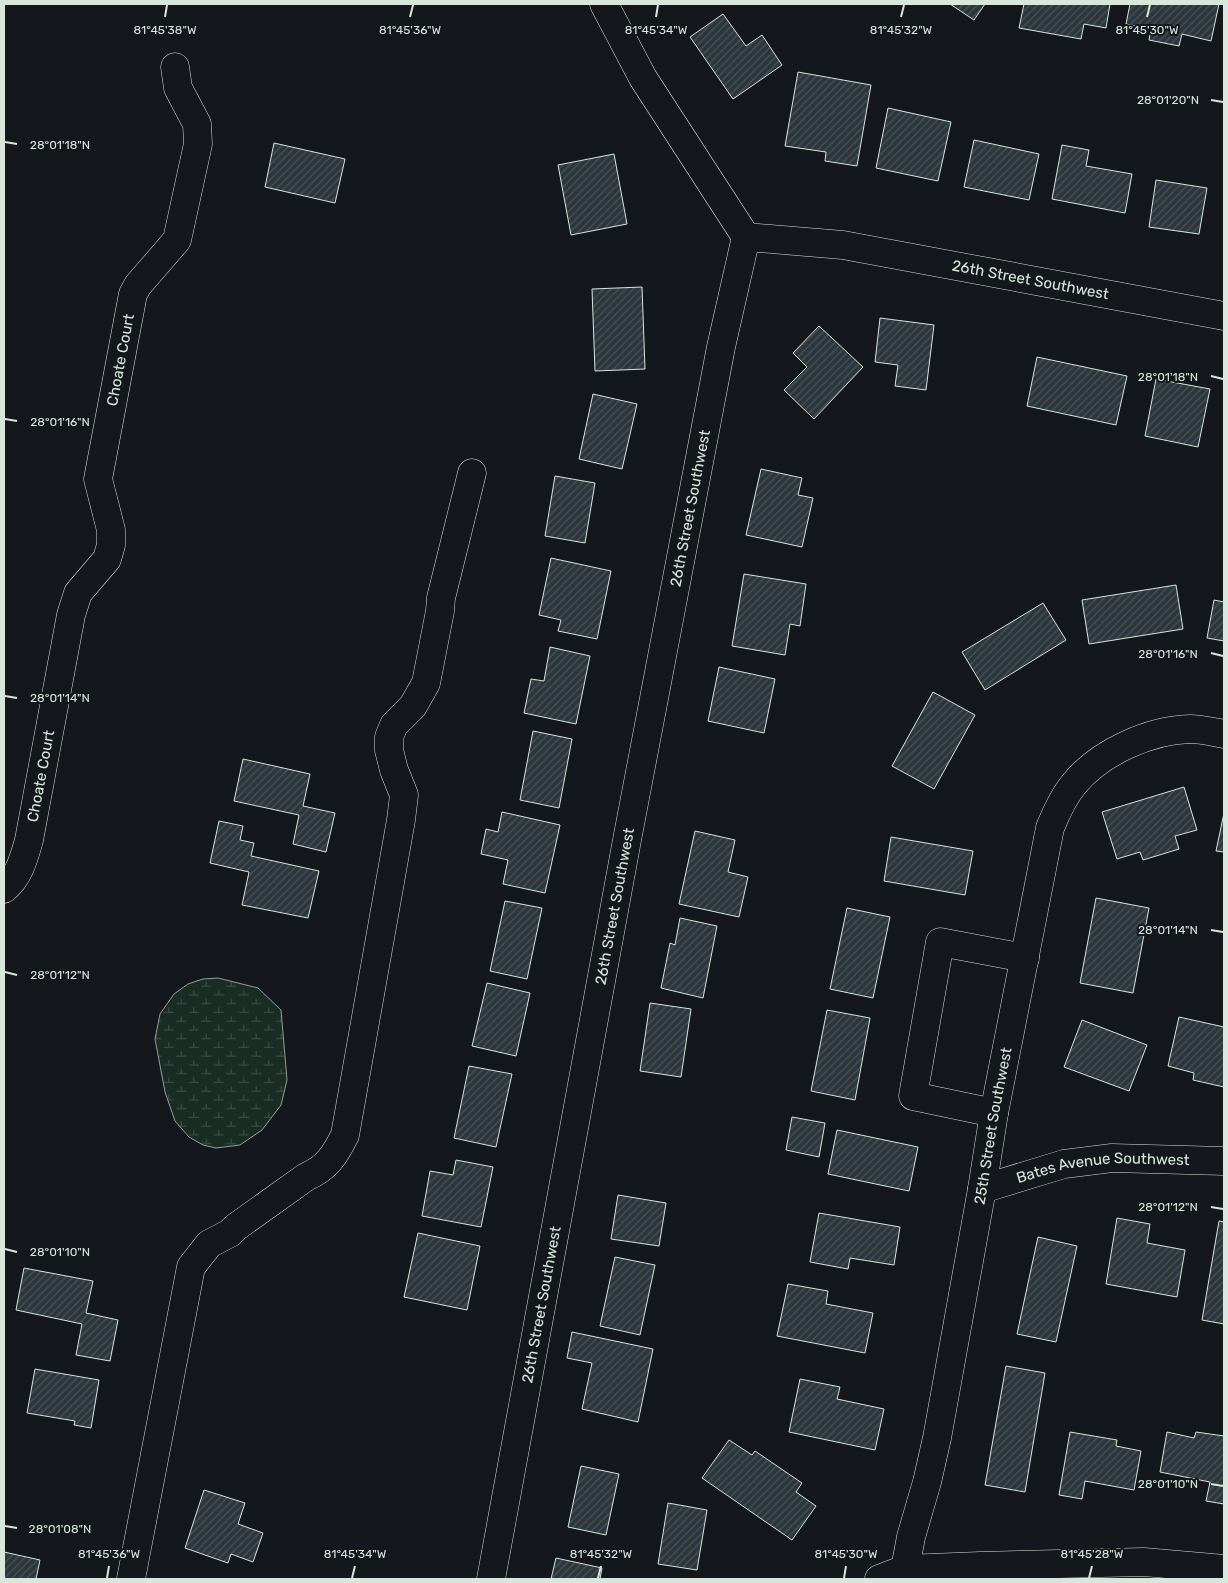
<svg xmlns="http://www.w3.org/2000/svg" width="1228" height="1583" font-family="Rubik,sans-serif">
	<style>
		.wetland { fill: url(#wetland-marsh); stroke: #939e99 }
		.building { fill: url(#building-hatch); stroke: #d8e6dc }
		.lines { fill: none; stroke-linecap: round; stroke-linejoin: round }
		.minor-casing { stroke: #d8e6dc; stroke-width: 29 }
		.minor { stroke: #14181c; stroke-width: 28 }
		.ticks { fill: none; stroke: #d8e6dc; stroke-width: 2 }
		.labels { text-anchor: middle; stroke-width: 4; stroke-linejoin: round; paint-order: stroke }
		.street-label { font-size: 15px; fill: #d8e6dc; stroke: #14181c }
		.ticks-label { font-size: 12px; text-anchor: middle; fill: #d8e6dc; stroke: #14181c; stroke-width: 4; stroke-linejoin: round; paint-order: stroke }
	</style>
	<defs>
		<pattern id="wetland-marsh" width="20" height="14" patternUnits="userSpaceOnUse" patternTransform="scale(1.25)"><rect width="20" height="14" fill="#1a2d24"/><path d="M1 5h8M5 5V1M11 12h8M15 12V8" fill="none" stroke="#3b4b43"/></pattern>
		<pattern id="building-hatch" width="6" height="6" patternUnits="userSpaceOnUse" patternTransform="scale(1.25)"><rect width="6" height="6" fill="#2c363c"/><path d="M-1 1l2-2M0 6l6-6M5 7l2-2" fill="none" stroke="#4a5358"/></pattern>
	</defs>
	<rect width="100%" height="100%" fill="#14181c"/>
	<polygon class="wetland" points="218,978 258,988 281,1010 287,1080 281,1105 262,1130 240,1145 216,1148 203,1145 189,1137 175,1121 165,1092 155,1039 160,1014 174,994 188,984 203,979"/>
	<g class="building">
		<polygon points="950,4 985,4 974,20"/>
		<polygon points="1024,4 1110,4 1106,28 1084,24 1081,39 1019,28"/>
		<polygon points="1130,4 1219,4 1211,41 1182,34 1179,46 1149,40 1151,29 1126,24"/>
		<polygon points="723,14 746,46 762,35 782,65 733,99 690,37"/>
		<polygon points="798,72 871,85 857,166 825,161 826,152 785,146"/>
		<polygon points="888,108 951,122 938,181 876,168"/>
		<polygon points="974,140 1039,154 1029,200 964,187"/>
		<polygon points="274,143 345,159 335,203 265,187"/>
		<polygon points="1062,145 1089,150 1086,166 1132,174 1125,213 1052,199"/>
		<polygon points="614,154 627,224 571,235 558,165"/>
		<polygon points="1156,180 1207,188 1199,234 1149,227"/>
		<polygon points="642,287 645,369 595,371 592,289"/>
		<polygon points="880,318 934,325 926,390 895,386 898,365 875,362"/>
		<polygon points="819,326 863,367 814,419 784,390 807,367 793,353"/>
		<polygon points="1037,357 1127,376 1116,425 1027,406"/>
		<polygon points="1156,379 1210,389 1198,447 1145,436"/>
		<polygon points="593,394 637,404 622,469 579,459"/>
		<polygon points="761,469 802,478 798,495 813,498 802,547 746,535"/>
		<polygon points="555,476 595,483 585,543 545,536"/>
		<polygon points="551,558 611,571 597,639 558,631 561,620 539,615"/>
		<polygon points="744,574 806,584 800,626 790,624 785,655 732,646"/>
		<polygon points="1176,585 1183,629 1089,644 1082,600"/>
		<polygon points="1214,600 1224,602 1224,641 1207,638"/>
		<polygon points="1043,603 1066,640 985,690 962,652"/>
		<polygon points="550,647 590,656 576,724 524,713 531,679 544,681"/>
		<polygon points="719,667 775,679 764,733 708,721"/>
		<polygon points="933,692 975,715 934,789 892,766"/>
		<polygon points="533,731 572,739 559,808 520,800"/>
		<polygon points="243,759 310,774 303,806 335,813 326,852 293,844 299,815 234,801"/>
		<polygon points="1184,787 1197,830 1175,836 1179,849 1143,860 1140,852 1117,859 1102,812"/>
		<polygon points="502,812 560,825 545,893 503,884 508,860 481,854 486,829 498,832"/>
		<polygon points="1224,813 1224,852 1216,851"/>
		<polygon points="219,821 243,826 240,840 254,843 251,856 319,871 308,918 242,905 249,872 210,863"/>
		<polygon points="695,831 735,840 728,872 748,877 739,917 679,904"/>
		<polygon points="891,837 973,851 965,895 884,881"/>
		<polygon points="1096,898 1149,908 1133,993 1080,983"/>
		<polygon points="505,901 542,908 527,979 490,971"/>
		<polygon points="847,908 890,917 873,998 830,989"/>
		<polygon points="680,918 717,926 703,998 661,988 670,943 675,945"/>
		<polygon points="487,983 530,993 516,1056 472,1046"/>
		<polygon points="650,1003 691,1009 681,1077 640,1071"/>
		<polygon points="827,1010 870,1018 855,1100 811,1091"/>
		<polygon points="1179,1017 1224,1027 1224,1087 1193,1080 1194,1073 1168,1066"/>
		<polygon points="1082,1020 1147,1045 1129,1091 1064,1067"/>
		<polygon points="469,1066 512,1074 496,1147 454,1138"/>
		<polygon points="792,1117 825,1123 819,1157 786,1150"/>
		<polygon points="837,1130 918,1147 909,1191 828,1174"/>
		<polygon points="456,1160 493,1167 481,1227 422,1216 430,1171 453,1175"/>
		<polygon points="618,1195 666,1203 659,1246 611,1239"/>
		<polygon points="819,1213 900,1227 894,1265 850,1258 848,1269 810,1262"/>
		<polygon points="1117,1218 1150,1224 1147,1243 1185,1250 1177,1297 1106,1284"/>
		<polygon points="1219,1221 1224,1222 1224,1324 1202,1320"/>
		<polygon points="418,1233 480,1246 467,1310 404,1297"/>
		<polygon points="1038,1237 1077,1246 1056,1342 1017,1334"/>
		<polygon points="615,1257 655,1265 640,1335 600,1326"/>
		<polygon points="24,1268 93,1281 86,1313 118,1320 110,1361 76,1355 82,1324 16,1310"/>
		<polygon points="788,1284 828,1291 826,1304 873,1313 865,1353 777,1336"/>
		<polygon points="572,1332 653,1349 638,1422 582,1409 592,1363 567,1358"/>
		<polygon points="1006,1366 1045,1373 1025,1492 985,1485"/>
		<polygon points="35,1369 99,1380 91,1428 74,1425 75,1421 27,1413"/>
		<polygon points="800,1379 840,1387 837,1399 884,1409 875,1450 789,1432"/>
		<polygon points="1070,1432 1117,1440 1116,1446 1141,1451 1134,1490 1085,1481 1082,1499 1059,1495"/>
		<polygon points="1167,1432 1194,1438 1196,1432 1224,1436 1224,1504 1206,1501 1210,1482 1160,1472"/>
		<polygon points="729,1440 752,1455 755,1451 802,1483 796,1492 816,1506 792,1540 702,1478"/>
		<polygon points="581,1466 619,1474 606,1535 568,1527"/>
		<polygon points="204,1490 245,1503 238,1524 263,1533 253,1562 231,1554 228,1563 185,1548"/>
		<polygon points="668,1503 707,1510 697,1570 658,1564"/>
		<polygon points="4,1552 40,1560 36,1579 4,1579"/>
		<polygon points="556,1558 602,1568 600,1579 551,1579"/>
	</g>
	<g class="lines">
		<defs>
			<g id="minor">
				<path id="s1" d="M746,237L843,245L1224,316"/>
				<path id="s2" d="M4,889C19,877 24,858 29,840L71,615L78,593L107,559L111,545V530L98,479L133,294L138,285L177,240L198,144L197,124L178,88L175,67"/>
				<polyline points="994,1113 913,1096 940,942 1025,958"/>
				<path id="s3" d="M982,1189L1064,1164L1112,1158L1224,1161"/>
				<path id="s4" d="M905,1569L911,1537L927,1482L937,1438L982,1189L994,1113L1050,828C1056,813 1063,797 1074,784C1100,752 1150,730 1190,729C1201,729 1213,732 1224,734"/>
				<path d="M131,1579L191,1267L209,1244L230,1233L236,1227L306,1177C327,1168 335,1155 345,1135L401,820L404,795L394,770L389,750V737L394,725L413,706L426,683L440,611L441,598L472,473"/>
				<path id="s5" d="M491,1579L627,840L721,347L746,237L643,78L604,4"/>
				<polyline points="879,1579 905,1569 980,1566 1144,1562 1224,1569"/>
			</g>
		</defs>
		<use href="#minor" class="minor-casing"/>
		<use href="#minor" class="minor"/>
	</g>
	<path class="ticks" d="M165,17L167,5M410,17L413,5M656,17L658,5M901,17L904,5M1147,17L1150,5M1211,100L1223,102M5,142L17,144M1211,376L1223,379M5,419L17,421M1211,653L1223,656M5,696L17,698M1211,930L1223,932M5,972L17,975M1211,1207L1223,1209M5,1249L17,1252M1211,1484L1223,1486M5,1526L17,1528M107,1578L109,1566M352,1578L355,1566M598,1578L601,1566M844,1578L846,1566M1089,1578L1092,1566"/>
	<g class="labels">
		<g class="street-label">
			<text dy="5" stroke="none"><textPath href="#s1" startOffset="288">26th Street Southwest</textPath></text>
			<text dy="5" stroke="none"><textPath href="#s2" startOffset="556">Choate Court</textPath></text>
			<text dy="5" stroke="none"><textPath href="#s5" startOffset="1089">26th Street Southwest</textPath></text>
			<text dy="5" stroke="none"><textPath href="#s2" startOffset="121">Choate Court</textPath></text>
			<text dy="5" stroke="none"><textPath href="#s5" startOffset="684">26th Street Southwest</textPath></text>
			<text dy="5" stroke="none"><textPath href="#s4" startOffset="452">25th Street Southwest</textPath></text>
			<text dy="5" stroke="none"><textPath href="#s3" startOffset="124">Bates Avenue Southwest</textPath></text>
			<text dy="5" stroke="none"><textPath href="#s5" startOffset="279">26th Street Southwest</textPath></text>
		</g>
	</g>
	<g class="ticks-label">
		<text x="656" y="34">81°45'34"W</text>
		<text x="165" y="34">81°45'38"W</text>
		<text x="410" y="34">81°45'36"W</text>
		<text x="901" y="34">81°45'32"W</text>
		<text x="1147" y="34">81°45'30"W</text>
		<text x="1168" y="104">28°01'20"N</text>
		<text x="60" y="149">28°01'18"N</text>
		<text x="1168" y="381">28°01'18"N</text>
		<text x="60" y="426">28°01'16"N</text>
		<text x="1168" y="658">28°01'16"N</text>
		<text x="60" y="702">28°01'14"N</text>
		<text x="1168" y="934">28°01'14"N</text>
		<text x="60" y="979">28°01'12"N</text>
		<text x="1168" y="1211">28°01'12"N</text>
		<text x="60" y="1256">28°01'10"N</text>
		<text x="1168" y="1488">28°01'10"N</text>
		<text x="60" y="1533">28°01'08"N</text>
		<text x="109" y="1558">81°45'36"W</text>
		<text x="355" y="1558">81°45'34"W</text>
		<text x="601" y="1558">81°45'32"W</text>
		<text x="846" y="1558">81°45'30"W</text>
		<text x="1092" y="1558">81°45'28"W</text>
	</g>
	<rect width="1228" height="1583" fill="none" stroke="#d8e6dc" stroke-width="10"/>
</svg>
